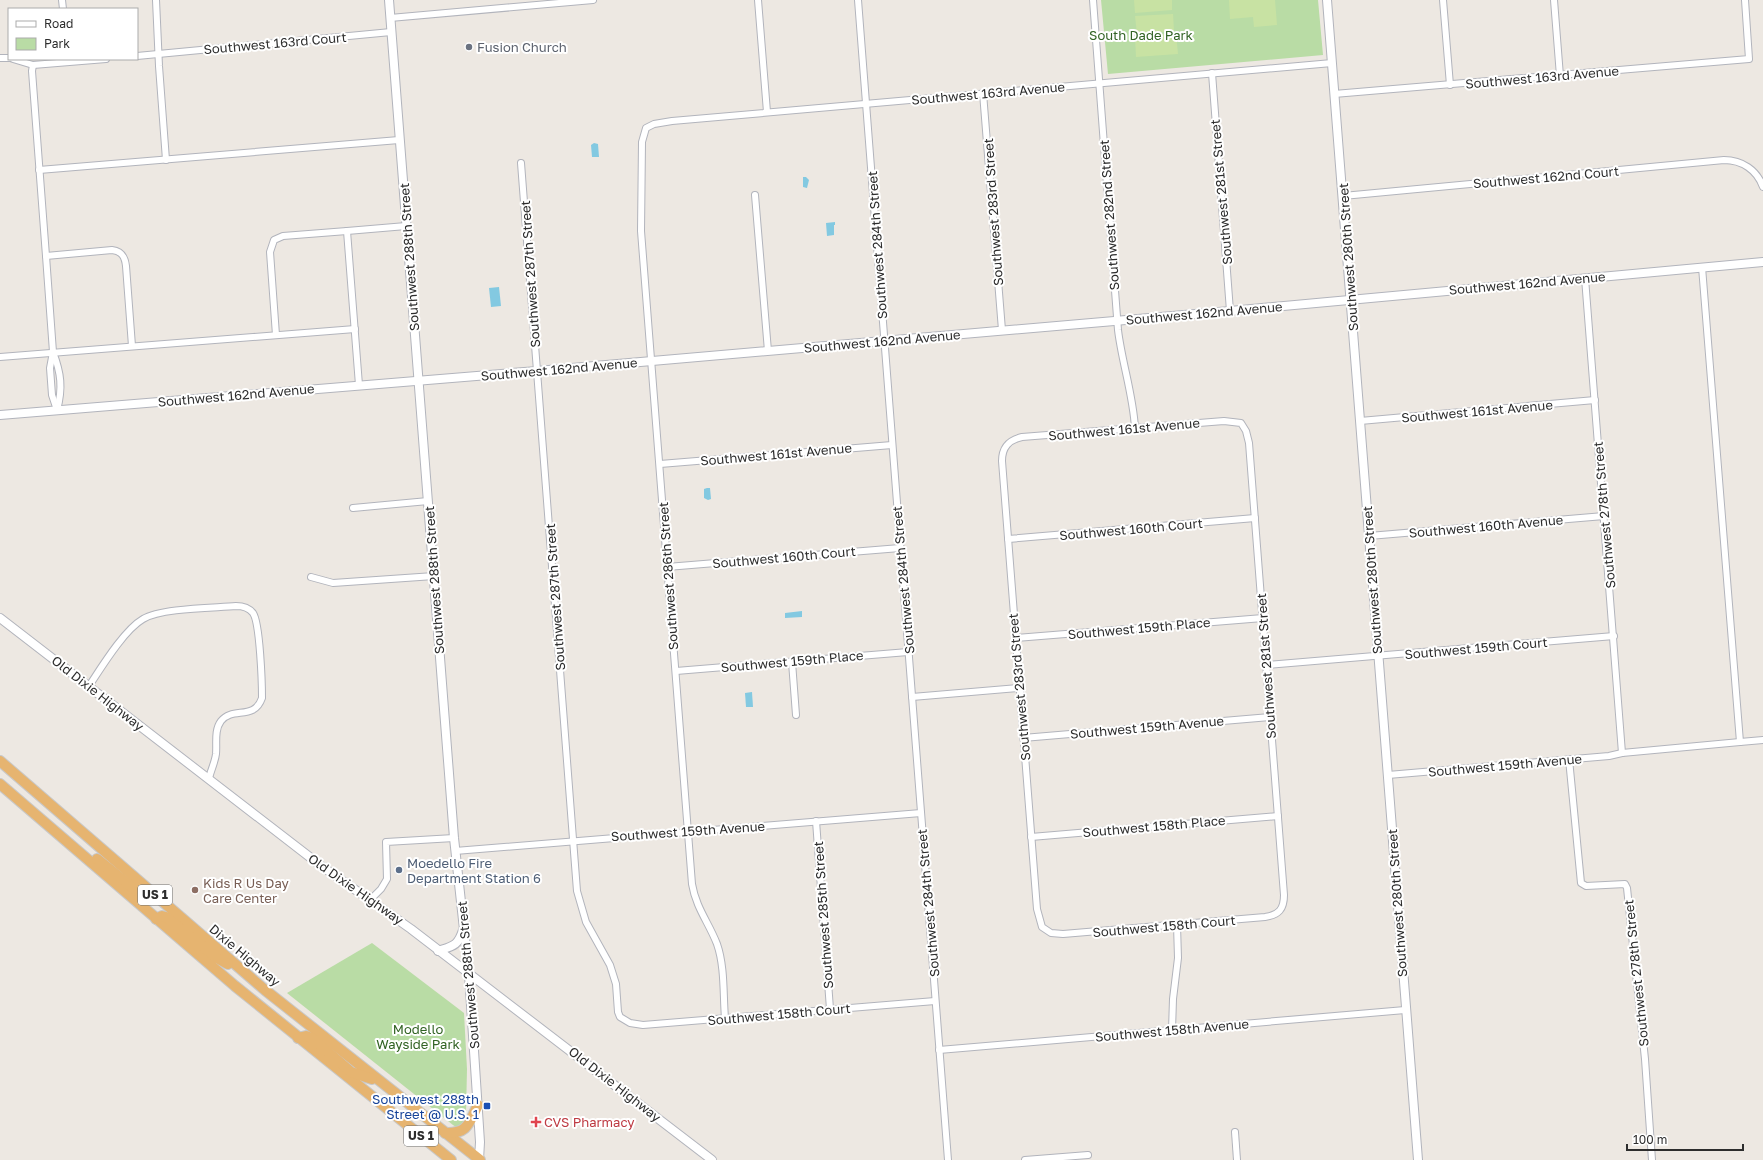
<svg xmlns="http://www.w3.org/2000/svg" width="1763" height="1160" font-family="'Golos Text',sans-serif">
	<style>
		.green { fill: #b9dca5 }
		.pitch { fill: #c8e2a3 }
		.water { fill: #83c9e1 }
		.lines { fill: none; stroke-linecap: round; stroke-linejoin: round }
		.minor-casing { stroke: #b2b4bc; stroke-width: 8 }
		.tertiary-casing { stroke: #b2b4bc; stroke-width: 10 }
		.trunk-casing { stroke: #c8c8c8; stroke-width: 12 }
		.minor { stroke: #fff; stroke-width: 6 }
		.tertiary { stroke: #fff; stroke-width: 8 }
		.trunk { stroke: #e6b470; stroke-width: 10 }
		.worship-dot { fill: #6b7280; stroke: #fff; stroke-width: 1.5 }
		.service-dot { fill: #5c6f8a; stroke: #fff; stroke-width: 1.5 }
		.education-dot { fill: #8d6e63; stroke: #fff; stroke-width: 1.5 }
		.transit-dot { fill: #1a4fb4; stroke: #fff; stroke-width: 1.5 }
		.health-dot { fill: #e0444e; stroke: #fff; stroke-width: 1.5 }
		.labels { text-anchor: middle; stroke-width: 4; stroke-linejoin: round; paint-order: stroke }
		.shield { fill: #fff; stroke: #6c6c6c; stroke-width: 1 }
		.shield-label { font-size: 12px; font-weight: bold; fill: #2d2d2d }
		.park-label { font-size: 13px; fill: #326324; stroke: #fff }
		.street-label { font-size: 13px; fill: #2d2d2d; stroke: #fff }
		.worship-label { font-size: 13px; fill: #5b616d; stroke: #fff; text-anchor: start }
		.service-label { font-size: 13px; fill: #4e5e75; stroke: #fff; text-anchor: start }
		.education-label { font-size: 13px; fill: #785e54; stroke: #fff; text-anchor: start }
		.transit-label { font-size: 13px; fill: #164399; stroke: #fff; text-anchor: end }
		.health-label { font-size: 13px; fill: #be3a42; stroke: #fff; text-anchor: start }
	</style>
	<rect width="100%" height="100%" fill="#ede8e2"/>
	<g class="green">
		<polygon points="1101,0 1318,0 1323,55 1108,74"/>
		<polygon points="372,943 464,1013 467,1069 466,1114 462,1124 456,1127 453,1125 287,993"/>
	</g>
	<g class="pitch">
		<polygon points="1134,0 1172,0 1172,10 1135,13"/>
		<polygon points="1229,0 1275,0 1277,25 1254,27 1253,17 1230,19"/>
		<polygon points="1173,14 1174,31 1137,34 1135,16"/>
		<polygon points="1176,33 1178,54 1136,57 1135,37"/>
	</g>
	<g class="water">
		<polygon points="594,143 598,144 599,157 592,157 591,145"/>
		<polygon points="803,177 806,177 809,180 807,188 803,187"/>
		<polygon points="835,222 835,225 834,225 834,235 827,236 826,223"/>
		<polygon points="499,287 501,306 491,307 489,288"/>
		<polygon points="707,488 710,488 711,499 708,500 704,498 704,489"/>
		<polygon points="802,611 802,617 785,618 785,613"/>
		<polygon points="752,692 753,707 746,707 745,693"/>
	</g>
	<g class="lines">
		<defs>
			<g id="minor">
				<polyline points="62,0 63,9"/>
				<polyline points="156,0 159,66 166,160"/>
				<polyline points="758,0 767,112"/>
				<polyline points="858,0 948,1160"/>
				<path d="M1093,0L1118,330C1122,363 1133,394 1135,428"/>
				<polyline points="1443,0 1450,85"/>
				<polyline points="1554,0 1560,76"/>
				<polyline points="390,18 593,0"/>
				<polyline points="137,56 391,32"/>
				<polyline points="0,58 9,58"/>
				<polyline points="13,59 33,65 32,71 46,256"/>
				<polyline points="33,65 106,59"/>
				<polyline points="1212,73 1230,311"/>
				<polyline points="983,93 1002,330"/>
				<polyline points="1334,94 1749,59 1745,0"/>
				<polyline points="521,163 577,891 586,922 610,965 616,984 618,1012 620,1017 630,1023 643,1025 935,1001"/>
				<polyline points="39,170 399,140"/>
				<polyline points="755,195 768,351"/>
				<path d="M1343,196L1724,160C1742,160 1757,170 1763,187"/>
				<polyline points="1702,267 1740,742 1763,740"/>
				<polyline points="1585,278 1622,753"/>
				<polyline points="276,335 270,252 274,240 283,236 347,231"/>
				<path d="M53,352C61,373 63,388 57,410"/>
				<polyline points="0,357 355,329"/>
				<polyline points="359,385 347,231 406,226"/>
				<path d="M57,410L52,395L50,368L53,352L46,256L112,250C122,251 125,257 126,266L132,346"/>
				<path d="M1224,421L1241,423L1246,431L1249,443L1284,895C1284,909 1279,915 1265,917L1063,934L1051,933L1042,927L1037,909L1002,461C1002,447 1009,440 1022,437Z"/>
				<polyline points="1360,421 1595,400"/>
				<polyline points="660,464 892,445"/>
				<polyline points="353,508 428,501"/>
				<polyline points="1369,536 1604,516"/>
				<polyline points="1008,539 1255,518"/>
				<polyline points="667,567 900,548"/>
				<polyline points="311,577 333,583 434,576"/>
				<polyline points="1016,638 1263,618"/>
				<polyline points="792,662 796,715"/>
				<polyline points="1266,665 1614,636"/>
				<polyline points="676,671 908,652"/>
				<path d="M89,686C101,668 124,630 143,619C161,608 213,608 236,606C243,606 249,608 253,613C260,623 262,683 262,698C254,721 233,706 221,721C214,730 217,744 216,754C215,762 211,770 209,778"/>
				<polyline points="912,697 1019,688"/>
				<polyline points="1023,738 1270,717"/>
				<polyline points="1569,759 1581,883 1586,886 1625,884 1627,888 1645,1059 1652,1160"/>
				<polyline points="1388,775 1609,756 1622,753 1740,742"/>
				<polyline points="816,821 830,1009"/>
				<polyline points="1031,837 1278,816"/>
				<polyline points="455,851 921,813"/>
				<polyline points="370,900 381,889 387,879 386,842 454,838"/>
				<path d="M725,1018C723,995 725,967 717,944C709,923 696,908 692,884L641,231L642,142L646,128L654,124L672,121L1332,63"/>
				<polyline points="1172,1030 1173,999 1178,958 1177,925"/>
				<polyline points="939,1050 1405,1010"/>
				<polyline points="1235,1132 1237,1160"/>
				<polyline points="1025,1160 1088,1155"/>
			</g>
			<g id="tertiary">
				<polyline points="389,0 454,838 469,975 480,1142 479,1160"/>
				<polyline points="1327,0 1418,1160"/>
				<polyline points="0,415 537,371 1230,311 1763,262"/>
				<polyline points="0,618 320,865 411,929 712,1160"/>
				<path d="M438,951C453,946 458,946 463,930"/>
			</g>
			<g id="trunk">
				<polyline points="0,761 265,990 480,1160"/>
				<polyline points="0,784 235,986 451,1160"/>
				<polyline points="97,859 138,892 145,895 153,894"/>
				<polyline points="156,919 162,916 166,917 217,958 228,964"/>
				<polyline points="298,1038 306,1036 312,1038 351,1072 372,1079"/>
				<path d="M445,1133C468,1134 469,1123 478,1105"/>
			</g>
		</defs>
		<use href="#minor" class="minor-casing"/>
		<use href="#tertiary" class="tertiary-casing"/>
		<use href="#trunk" class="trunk-casing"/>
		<use href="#minor" class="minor"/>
		<use href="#tertiary" class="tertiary"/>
		<use href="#trunk" class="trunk"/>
	</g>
	<circle class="worship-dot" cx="469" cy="47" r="4"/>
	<circle class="service-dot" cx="399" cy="870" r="4"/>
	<circle class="education-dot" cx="195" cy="890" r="4"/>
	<rect class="transit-dot" x="483" y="1102" width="8" height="8" rx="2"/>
	<path class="health-dot" d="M534 1116h4v4h4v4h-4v4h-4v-4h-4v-4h4z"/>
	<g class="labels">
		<g class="shield">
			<rect x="138" y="885" width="34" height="20" rx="3"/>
			<rect x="404" y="1126" width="34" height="20" rx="3"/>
		</g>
		<g class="shield-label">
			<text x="155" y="899">US 1</text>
			<text x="421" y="1140">US 1</text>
		</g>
		<g class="park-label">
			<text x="1141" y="40">South Dade Park</text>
			<text x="418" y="1034">Modello<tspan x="418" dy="15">Wayside Park</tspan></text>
		</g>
		<g class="street-label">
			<text transform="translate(275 43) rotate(-5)" y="5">Southwest 163rd Court</text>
			<text transform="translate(1542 77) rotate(-5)" y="5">Southwest 163rd Avenue</text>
			<text transform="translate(988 93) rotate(-5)" y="5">Southwest 163rd Avenue</text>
			<text transform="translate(1546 177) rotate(-5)" y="5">Southwest 162nd Court</text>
			<text transform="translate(1221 192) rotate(-95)" y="5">Southwest 281st Street</text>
			<text transform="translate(993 212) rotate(-94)" y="5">Southwest 283rd Street</text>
			<text transform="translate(1109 215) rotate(-94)" y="5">Southwest 282nd Street</text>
			<text transform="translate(877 245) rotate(-94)" y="5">Southwest 284th Street</text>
			<text transform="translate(409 257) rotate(-94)" y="5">Southwest 288th Street</text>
			<text transform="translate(1348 257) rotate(-94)" y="5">Southwest 280th Street</text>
			<text transform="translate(530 274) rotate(-94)" y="5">Southwest 287th Street</text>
			<text transform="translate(1527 283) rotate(-5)" y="5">Southwest 162nd Avenue</text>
			<text transform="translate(1204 313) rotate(-5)" y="5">Southwest 162nd Avenue</text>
			<text transform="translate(882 341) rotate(-5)" y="5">Southwest 162nd Avenue</text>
			<text transform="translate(559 369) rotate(-5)" y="5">Southwest 162nd Avenue</text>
			<text transform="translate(236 395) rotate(-5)" y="5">Southwest 162nd Avenue</text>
			<text transform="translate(1477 411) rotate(-5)" y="5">Southwest 161st Avenue</text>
			<text transform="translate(1124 429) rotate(-5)" y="5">Southwest 161st Avenue</text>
			<text transform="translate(776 454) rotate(-5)" y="5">Southwest 161st Avenue</text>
			<text transform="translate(1604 515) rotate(-95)" y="5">Southwest 278th Street</text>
			<text transform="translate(1486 526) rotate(-5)" y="5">Southwest 160th Avenue</text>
			<text transform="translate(1131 529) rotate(-5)" y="5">Southwest 160th Court</text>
			<text transform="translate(784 557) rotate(-5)" y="5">Southwest 160th Court</text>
			<text transform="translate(668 576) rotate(-94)" y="5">Southwest 286th Street</text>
			<text transform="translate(434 580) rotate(-94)" y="5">Southwest 288th Street</text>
			<text transform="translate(903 580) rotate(-95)" y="5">Southwest 284th Street</text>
			<text transform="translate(1372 580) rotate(-94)" y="5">Southwest 280th Street</text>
			<text transform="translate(555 597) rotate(-94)" y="5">Southwest 287th Street</text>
			<text transform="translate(1139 628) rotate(-5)" y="5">Southwest 159th Place</text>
			<text transform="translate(1476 648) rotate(-5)" y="5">Southwest 159th Court</text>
			<text transform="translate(792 661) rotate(-5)" y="5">Southwest 159th Place</text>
			<text transform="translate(1266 666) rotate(-94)" y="5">Southwest 281st Street</text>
			<text transform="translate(1019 687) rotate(-95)" y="5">Southwest 283rd Street</text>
			<text transform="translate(98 693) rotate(38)" y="5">Old Dixie Highway</text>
			<text transform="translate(1147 727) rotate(-5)" y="5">Southwest 159th Avenue</text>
			<text transform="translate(1505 765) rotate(-5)" y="5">Southwest 159th Avenue</text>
			<text transform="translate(1154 826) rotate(-5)" y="5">Southwest 158th Place</text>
			<text transform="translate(688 831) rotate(-4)" y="5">Southwest 159th Avenue</text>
			<text transform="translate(356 889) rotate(35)" y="5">Old Dixie Highway</text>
			<text transform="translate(928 903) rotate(-95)" y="5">Southwest 284th Street</text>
			<text transform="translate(1397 903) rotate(-94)" y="5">Southwest 280th Street</text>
			<text transform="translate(823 915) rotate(-94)" y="5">Southwest 285th Street</text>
			<text transform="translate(1164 926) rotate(-5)" y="5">Southwest 158th Court</text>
			<text transform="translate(245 955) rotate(40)" y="5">Dixie Highway</text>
			<text transform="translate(1636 973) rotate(-96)" y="5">Southwest 278th Street</text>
			<text transform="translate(468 975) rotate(-95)" y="5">Southwest 288th Street</text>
			<text transform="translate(779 1014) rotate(-5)" y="5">Southwest 158th Court</text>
			<text transform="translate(1172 1030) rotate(-5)" y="5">Southwest 158th Avenue</text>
			<text transform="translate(615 1084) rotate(38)" y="5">Old Dixie Highway</text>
		</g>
		<g class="worship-label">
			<text x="477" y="52">Fusion Church</text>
		</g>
		<g class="service-label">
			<text x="407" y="868">Moedello Fire<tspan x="407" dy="15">Department Station 6</tspan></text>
		</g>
		<g class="education-label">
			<text x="203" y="888">Kids R Us Day<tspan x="203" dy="15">Care Center</tspan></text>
		</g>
		<g class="transit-label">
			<text x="479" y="1104">Southwest 288th<tspan x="479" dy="15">Street @ U.S. 1</tspan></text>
		</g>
		<g class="health-label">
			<text x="544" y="1127">CVS Pharmacy</text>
		</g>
	</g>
	<rect x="8" y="8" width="130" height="52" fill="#ffffff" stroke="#ababab"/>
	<rect x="16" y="21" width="20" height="6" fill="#ffffff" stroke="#ababab"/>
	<text x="44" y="28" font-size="12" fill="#2d2d2d">Road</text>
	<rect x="16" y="38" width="20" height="12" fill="#b9dca5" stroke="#ababab"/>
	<text x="44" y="48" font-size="12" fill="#2d2d2d">Park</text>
	<path d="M1627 1144v6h116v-6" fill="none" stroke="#2d2d2d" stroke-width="2"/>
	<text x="1633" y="1144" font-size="12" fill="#2d2d2d" stroke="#ffffff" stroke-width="3" paint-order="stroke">100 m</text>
</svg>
